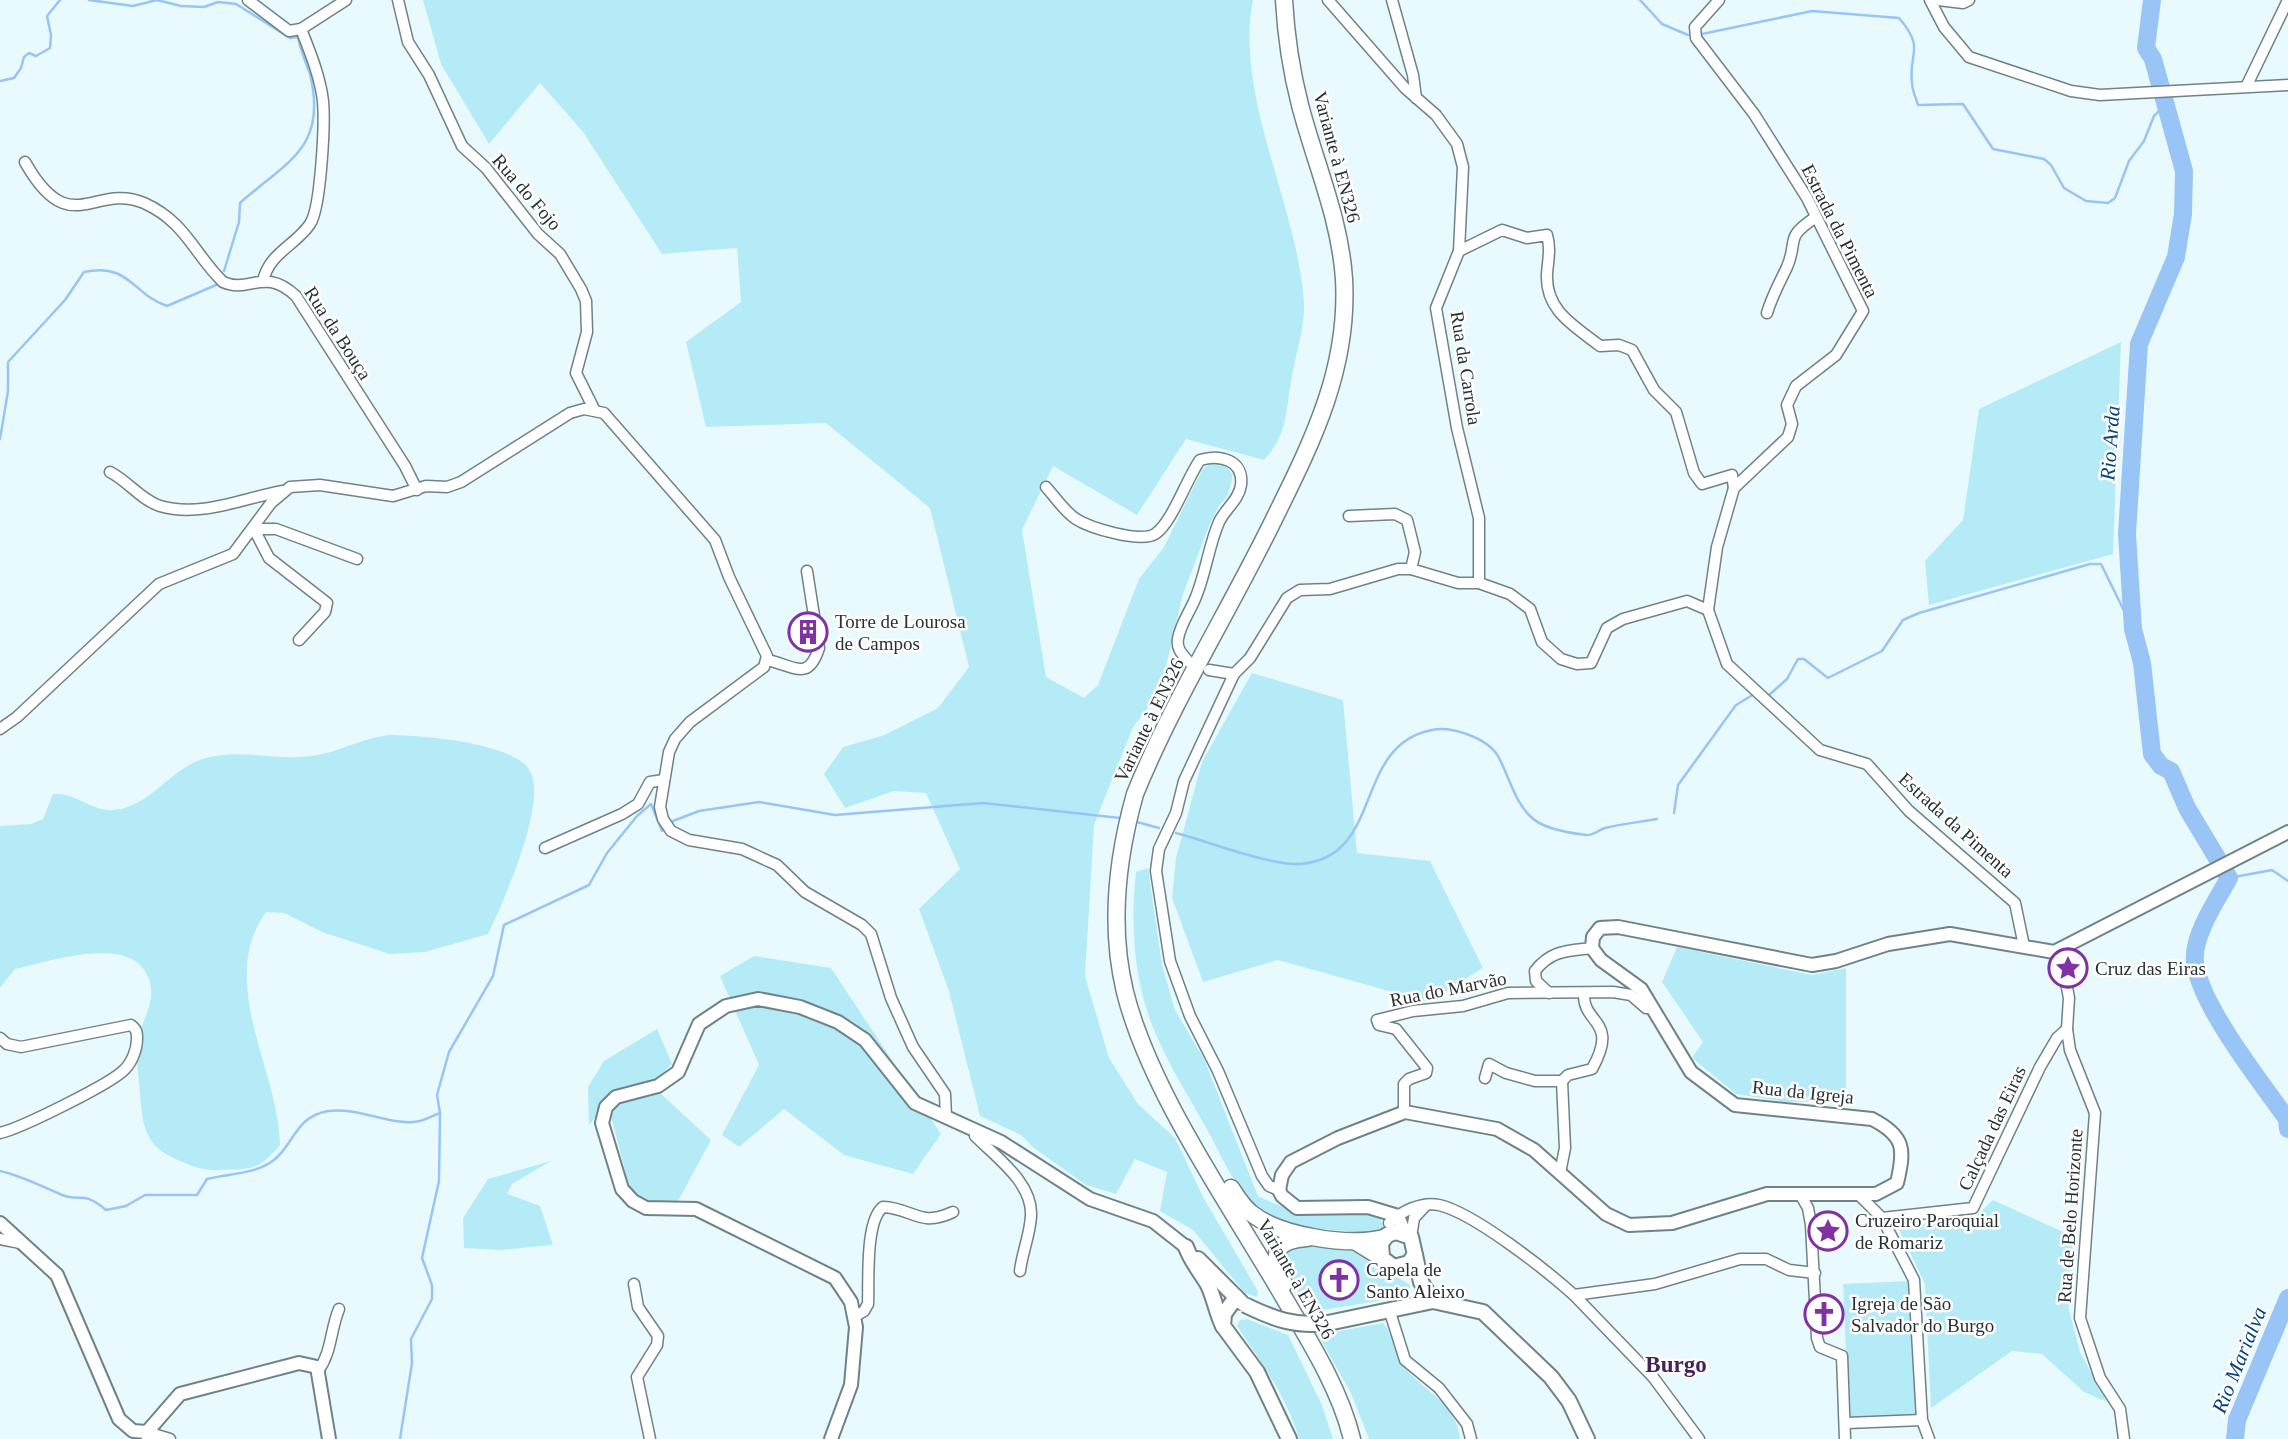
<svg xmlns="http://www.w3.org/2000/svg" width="2288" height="1439" font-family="Georgia,serif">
<rect width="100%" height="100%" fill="#e9fafe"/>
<g fill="#b5ebf6">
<path d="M423,0h830c-19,96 45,206 51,303 1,24 -9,54 -13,79 -6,33 -3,51 -27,78l-78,-21 -49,76 -84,-49 -31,64 24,147 38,21 14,-13 41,-106 25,-32 38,-77 10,-8 14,4 7,9 -5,20 -10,12 -9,19 -26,68 -23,98 -27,35 -39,98 -9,151 24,82 29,46 37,34 28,59 55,94 -1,6 -12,-4 -52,-63 -33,-19 7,-39 -32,-13 -19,35 -30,-9 -52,-37 -13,-13 -41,-19 -31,-125 -30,-82 41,-40 -34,-76 -32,-2 -49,17 -21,-34 19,-27 39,-11 56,-28 31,-41 -39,-159 -104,-85 -120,4 -20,-85 55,-40 -4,-54 -75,6 -79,-122 -43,-49 -51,61 -48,-80z"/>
<path d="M2121,342l-8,212 -184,51 -4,-44 38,-41 16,-111z"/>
<path d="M1252,673l91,27 14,153 73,8 53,107 -55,34 -150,-42 -75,22 -31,-84 4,-40 26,-96z"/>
<path d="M388,735c31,0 126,7 142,36 18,31 -27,132 -42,163l-63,18 -35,2 -68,-22 -38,-19 -18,-1c-50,70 13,158 14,233 -21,25 -28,24 -59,25 -14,1 -24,-2 -36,-7 -38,-14 -42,-30 -45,-69 -1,-16 -4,-31 -3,-47 2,-27 25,-48 8,-76 -21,-35 -98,-9 -130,-2l-15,19v-162l31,-2 12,-5 10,-25c22,-2 39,18 61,16 35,-3 55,-39 86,-50 37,-13 74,1 111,-4 27,-3 50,-18 77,-21z"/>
<path d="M1148,868l14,97 13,45 29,49 54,137c37,20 74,17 115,19l8,5 2,8 -6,6c-35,-4 -83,-3 -114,-23 -26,-17 -40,-52 -54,-78 -17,-31 -37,-62 -51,-94 -24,-51 -28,-112 -22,-167z"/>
<path d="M1677,947l135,28 34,-7v133l-60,1 -50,-8 -44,-36 11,-16 -41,-60z"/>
<path d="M754,956l77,12 110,166 -28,40 -69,-19 -60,-46 -45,38 -17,-12 37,-70 -39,-89z"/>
<path d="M657,1029l15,35 -17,17 -39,11 -27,33 -1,-38 16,-26z"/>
<path d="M659,1092l52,48 -34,63 -36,-2 -11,-11 -19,-74 7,-15z"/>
<path d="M551,1161l-39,23 -5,10 33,12 13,39 -52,5 -37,-2 -1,-30 25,-39z"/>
<path d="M1993,1200l81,37 -5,73 11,42 27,50 -23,-10 -42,-38 -30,-3 -81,57 -6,-124 -27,-57 75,-8z"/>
<path d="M1302,1244l40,3 18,7 50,31v11l-101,16c-16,-16 -25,-37 -27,-59z"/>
<path d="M1910,1281l6,134 -67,3 -6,-134z"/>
<path d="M1247,1319l41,16 34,70 11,34h-34c-12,-42 -38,-77 -62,-113l3,-6z"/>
<path d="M1383,1323c10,11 10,28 18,40 19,27 56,39 59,76h-91l-18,-46 -33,-58z"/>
</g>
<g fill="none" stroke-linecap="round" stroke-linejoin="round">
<g stroke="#98c4f6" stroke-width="2.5">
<path d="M89,0l44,6 24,-6 24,6 23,1 14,-5 18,2 54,34 8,-1c2,13 8,25 12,37 18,74 -23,87 -70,129l-1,19 -15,49"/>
<path d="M1640,0l22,24 26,11"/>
<path d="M1702,34l110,-23 87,7c27,31 9,35 13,65 0,7 4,15 6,22l45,-1 30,45 51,10 7,6 13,23 22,13 22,2 7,-5 14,-37 15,-20 10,-25 12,-12"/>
<path d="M0,81l14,-3 7,-10 3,-11 5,-4 7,3 14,-8 1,-13 -4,-19 13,-16"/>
<path d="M0,439l8,-48v-29l57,-62 19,-28c45,-10 48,22 83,34l49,-21"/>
<path d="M1768,696l19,-17 11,-20h6l24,19 54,-27 21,-31 16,-7 171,-49h11l32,65"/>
<path d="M1674,813l4,-28 58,-80 15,-9"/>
<path d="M673,821l26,-10 60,-9 76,13 148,-12 137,15"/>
<path d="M1137,822l22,6"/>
<path d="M1176,833c31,8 95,33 124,31 85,-6 52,-119 132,-134 20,-4 55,8 66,26 11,20 16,45 33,61 12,12 38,16 55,18 7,1 12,-5 19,-7 16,-4 35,-6 52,-9"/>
<path d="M2229,878l43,-8 16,11"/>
<path d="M0,1171c22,5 41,15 62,24 19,8 19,-6 44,15l20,-4 19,-11h52l10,-16c23,-6 47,-4 67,-19 21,-17 21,-43 54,-49 30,-4 57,13 86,11 8,0 18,-6 26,-9"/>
<path d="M400,1439l12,-76 -1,-24 21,-40v-14l-10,-27 17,-77 1,-68 -3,-18 12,-43 44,-76 11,-51 85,-40 18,-32 30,-37 14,-12 11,27"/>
</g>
<g stroke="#98c4f6" stroke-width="18">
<path d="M2152,0l-6,48 7,11 31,112 -1,43 -7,43 -37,87 -12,190 6,95 9,34 10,91 9,12 10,5 16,37 42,70c-12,22 -37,58 -34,84 4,42 66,120 92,157l1,10"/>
<path d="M2235,1439l2,-19 51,-122"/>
</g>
<g stroke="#6f8387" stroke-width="13">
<g id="minor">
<path d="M248,0l41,31 12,-2 45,-29"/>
<path d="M398,0l10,42 21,33 33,71 24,22 52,66 22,20 21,35 5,12 1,31 -11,41 18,36"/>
<path d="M1328,0l77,88 31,27 21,29 6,23 -4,84 -23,57 21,120 22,90v65"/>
<path d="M1392,0l21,75 3,23"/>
<path d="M1719,0l-24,27 1,11 58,76 53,84 56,113 -27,44 -40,31 -9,19 5,19 -4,13 -54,51 -17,59 -9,63 19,54 93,86 47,14 42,47 106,92 9,43"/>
<path d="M1930,0l14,27 25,30 102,34 29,4 188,-10"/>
<path d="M1938,0l25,3 6,-3"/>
<path d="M2247,85l41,-85"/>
<path d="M25,162c45,80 69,20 119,41 42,19 50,51 79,79 27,12 41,-16 73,14l109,170 12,24"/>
<path d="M1459,251l43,-21 25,8 20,-3c4,14 1,25 0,39 -2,37 28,52 53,72l19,-1 13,5 22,40 22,22 18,61 8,11 30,-9 2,13"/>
<path d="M263,281c6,-28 32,-35 47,-57 11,-16 15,-101 13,-123 -3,-25 -13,-49 -22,-72"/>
<path d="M1767,313c5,-17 13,-31 20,-46 12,-28 -4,-28 29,-50"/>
<path d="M110,472c18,9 31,28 50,34 41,12 83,-8 123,-15"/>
<path d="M1046,487c9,10 19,25 30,32 14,9 64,24 79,15 17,-11 32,-56 45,-74 20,-6 44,0 41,25 -2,15 -16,24 -22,37 -10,23 -13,49 -22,72 -5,15 -17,30 -19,45 -2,10 5,16 11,23"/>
<path d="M1349,516l46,-2 12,6 8,32 -4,17"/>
<path d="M254,529l15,29 58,45 -2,9 -26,28"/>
<path d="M254,529h22l81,30"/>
<path d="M767,660c26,5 41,23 52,-12l-12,-77"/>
<path d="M1209,670l25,4 16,-16 37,-60 13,-8 30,-1 68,-20h13l47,14h21l31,11 20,15 12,33 19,17 16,5 14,-1 16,-35 16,-9 64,-18 21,9"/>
<path d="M1234,674l-50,107 -8,32 -17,36 -3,22 14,90 20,55 28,55 44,105 7,10 10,4"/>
<path d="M0,729l17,-12 142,-133 74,-30 38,-51 19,-16 30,-2 73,11 33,-10 21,1 14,-5 109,-69 14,-4 20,4 111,127 14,37 38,79 -3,11 -74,55 -15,17 -6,13 -9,55 3,12 8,12 18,9 53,9 35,16 28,27 57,33 9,9 20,64 13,29 9,20 32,47 1,23"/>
<path d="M545,848l77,-34 16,-10 12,-22 14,-2"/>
<path d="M2054,952l11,25 4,21 -2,31 3,21 25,63 -15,205 20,60 20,31 4,30"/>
<path d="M1549,993l-13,-12 -1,-10c16,-21 33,-20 57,-23"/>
<path d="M0,1038l7,6 14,3 110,-22c6,5 6,7 6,14 0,10 -5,23 -12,30 -12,14 -106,60 -125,64"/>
<path d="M1485,1078l4,-14 17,9 29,8h27"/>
<path d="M1562,1081l6,-6 24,-6c28,-50 -10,-44 -8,-76"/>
<path d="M1404,1113v-29l5,-5 17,-6 1,-5 -31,-39 -17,-4 -2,-5 36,-9 50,-5 45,-13 105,-1 18,3 15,13h7"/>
<path d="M975,1130v6c21,21 58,47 56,80 -1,19 -9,37 -11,55"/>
<path d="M1560,1173l5,-25 -3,-67"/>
<path d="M1800,1194l8,14 3,17 6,113 3,9 22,9 3,83"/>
<path d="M1858,1194l24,24 91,-10 67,-141 17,-29 10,-9"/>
<path d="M1882,1218l32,62 8,140 7,19"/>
<path d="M1389,1223c12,-11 32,-22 50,-18 35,8 107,65 135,90l81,-11 85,-25h26l23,11 26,3"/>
<path d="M1411,1237l3,-19 12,-13"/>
<path d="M0,1239l20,4"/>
<path d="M634,1284l4,23 20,29 -1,9 -20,32 13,62"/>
<path d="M1574,1295l79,82 46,62"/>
<path d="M1389,1309l16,51 34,28 28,36 4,15"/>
<path d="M854,1317l10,-6 4,-7c1,-23 -3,-83 15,-97 30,1 36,21 70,5"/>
<path d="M318,1371c14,-19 12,-40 21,-62"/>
<path d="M1847,1423l75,-3"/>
<path d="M147,1439v-7l23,7"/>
</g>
</g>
<g stroke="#6f8387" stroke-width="16">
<g id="tertiary">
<path d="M0,1223l57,52 62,144 14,12 14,1 33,-38 119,-31 18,4 12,72"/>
<path d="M1405,1233l-7,-17 -30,-9 -71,1 -15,-12 -3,-6 3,-15 9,-13 47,-24 67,-26 92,17 37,21 72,64 23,11 43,-2 95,-29h109l21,-11c8,-34 8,-47 -25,-64l-137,-14 -44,-33 -50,-83 -40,-29 -9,-12 1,-11 7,-9 18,-1 194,38 24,-4 52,-17 62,-10 104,18 234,-120"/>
<path d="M831,1439l20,-54 5,-58 -5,-25 -16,-24 -139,-69 -50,-1 -13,-7 -11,-12 -20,-66 4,-16 10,-10 42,-11 20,-14 21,-48 27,-18 32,-7 42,8 38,15 27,18 50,63 86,39 89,57 63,22 33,26"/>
</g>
</g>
<g stroke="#6f8387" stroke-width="18">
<g id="secondary">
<path d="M1186,1247c5,14 13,23 21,36 7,13 9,29 16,43"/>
<path d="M1415,1254l-6,9 -15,4 -12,-9 -1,-15 6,-8 9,-3 15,5 10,45 12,19"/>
<path d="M1198,1259l43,43"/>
<path d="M1236,1297l-12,17 -1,12 34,46 32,67"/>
<path d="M1328,1323l105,-22 50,11 68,65 18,24 18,38"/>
</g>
</g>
<g stroke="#6f8387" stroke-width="19">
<g id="primary">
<path d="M1284,0c2,36 7,70 16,105 15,58 40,113 44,174 5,88 -30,159 -68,236 -45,93 -102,183 -141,279 -18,64 -26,132 -10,198 25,100 106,214 158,304 26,44 57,93 69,143"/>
<path d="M1231,1188c6,9 11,18 20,25 28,23 98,34 133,25"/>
<path d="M1356,1242l26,16"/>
<path d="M1284,1284c-11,-29 -13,-43 23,-46"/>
</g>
</g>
<use href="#minor" stroke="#fff" stroke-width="10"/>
<use href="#tertiary" stroke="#fff" stroke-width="12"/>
<use href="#secondary" stroke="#fff" stroke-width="14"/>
<use href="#primary" stroke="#fff" stroke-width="16"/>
<g stroke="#6f8387" stroke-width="18" stroke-linecap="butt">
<path id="secondary-bridge" d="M1245,1305c29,14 50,22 83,18"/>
</g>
<use href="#secondary-bridge" stroke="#fff" stroke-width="14"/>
</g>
<defs>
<g id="building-ring" transform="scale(2.0125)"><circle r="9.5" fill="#fff" stroke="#8031a2" stroke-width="1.5"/><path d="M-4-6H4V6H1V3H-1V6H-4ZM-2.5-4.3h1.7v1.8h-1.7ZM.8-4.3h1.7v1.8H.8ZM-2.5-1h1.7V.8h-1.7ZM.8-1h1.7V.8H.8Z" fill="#8031a2"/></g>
<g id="sight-ring" transform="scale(2.0125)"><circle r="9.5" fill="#fff" stroke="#8031a2" stroke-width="1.5"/><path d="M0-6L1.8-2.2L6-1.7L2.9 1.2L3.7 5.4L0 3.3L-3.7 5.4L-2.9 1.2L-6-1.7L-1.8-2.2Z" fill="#8031a2"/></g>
<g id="church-ring" transform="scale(2.0125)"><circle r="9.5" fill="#fff" stroke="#8031a2" stroke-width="1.5"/><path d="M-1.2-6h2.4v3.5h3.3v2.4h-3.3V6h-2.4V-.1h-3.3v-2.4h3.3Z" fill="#8031a2"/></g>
</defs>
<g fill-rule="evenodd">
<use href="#building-ring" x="808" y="632"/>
<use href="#sight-ring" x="2068" y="968"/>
<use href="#sight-ring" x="1828" y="1231"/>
<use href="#church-ring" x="1339" y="1280"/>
<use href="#church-ring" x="1824" y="1314"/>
</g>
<g text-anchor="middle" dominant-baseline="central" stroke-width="5" stroke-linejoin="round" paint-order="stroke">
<g font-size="19" fill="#283032" stroke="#fff">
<text transform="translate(1337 157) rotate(75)">Variante à EN326</text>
<text transform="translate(527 192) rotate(49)">Rua do Fojo</text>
<text transform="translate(1840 231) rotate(63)">Estrada da Pimenta</text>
<text transform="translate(338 333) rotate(57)">Rua da Bouça</text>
<text transform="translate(1466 368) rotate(81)">Rua da Carrola</text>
<text transform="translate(1149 720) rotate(-64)">Variante à EN326</text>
<text transform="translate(1956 825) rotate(42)">Estrada da Pimenta</text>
<text transform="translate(1448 989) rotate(-11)">Rua do Marvão</text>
<text transform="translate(1803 1092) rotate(6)">Rua da Igreja</text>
<text transform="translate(1992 1128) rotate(-65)">Calçada das Eiras</text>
<text transform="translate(2070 1216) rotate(-86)">Rua de Belo Horizonte</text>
<text transform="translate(1296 1279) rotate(60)">Variante à EN326</text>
</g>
<g font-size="19" fill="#283032" stroke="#fff" text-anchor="start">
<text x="835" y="621">Torre de Lourosa<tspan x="835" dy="22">de Campos</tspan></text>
<text x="2095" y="968">Cruz das Eiras</text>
<text x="1855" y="1220">Cruzeiro Paroquial<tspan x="1855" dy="22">de Romariz</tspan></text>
<text x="1366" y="1269">Capela de<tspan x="1366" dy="22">Santo Aleixo</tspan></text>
<text x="1851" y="1303">Igreja de São<tspan x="1851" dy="22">Salvador do Burgo</tspan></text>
</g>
<g font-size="21" font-style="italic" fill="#04457f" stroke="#fff">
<text transform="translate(2110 443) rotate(-86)">Rio Arda</text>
<text transform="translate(2239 1360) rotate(-68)">Rio Marialva</text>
</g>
<g font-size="23" font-weight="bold" fill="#472259" stroke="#fff">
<text x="1676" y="1364">Burgo</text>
</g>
</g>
</svg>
